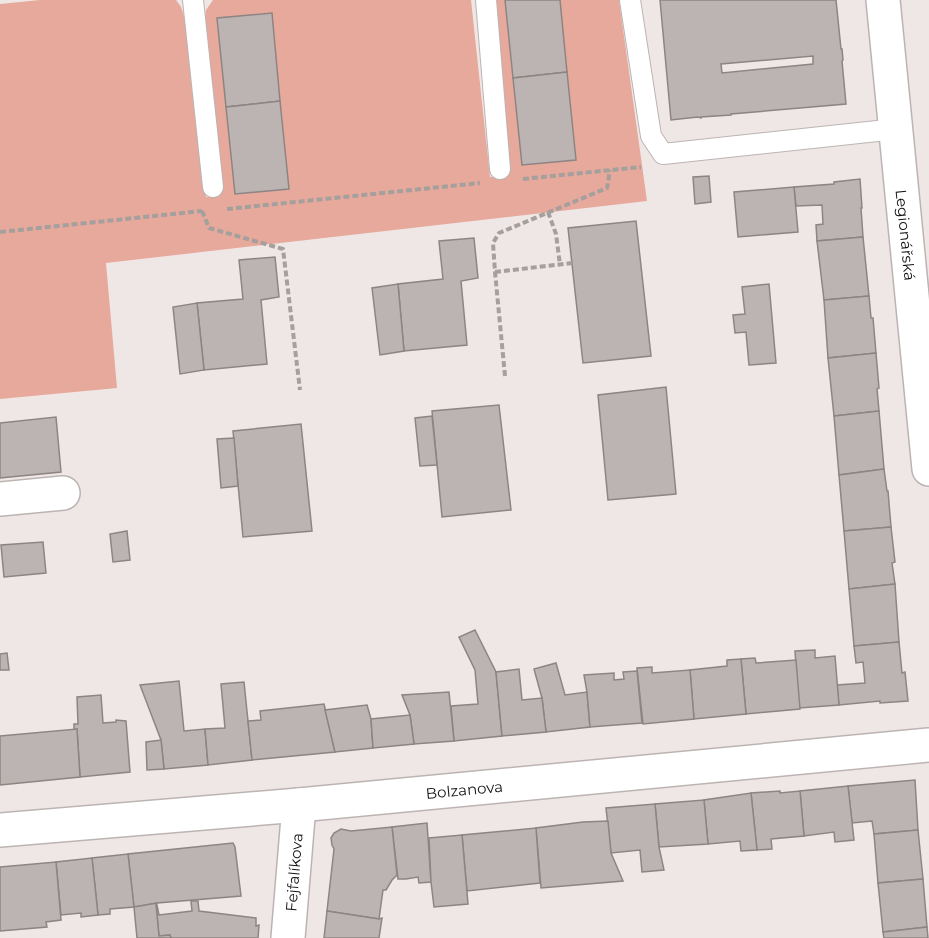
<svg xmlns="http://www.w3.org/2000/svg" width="929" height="938" font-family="Montserrat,sans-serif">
<rect width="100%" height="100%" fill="#efe7e5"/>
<path fill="#e6a99b" d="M40,0h136l5,7 6,18 19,172 14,-1 -17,-166 3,-20 7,-10h258l19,177 18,-1 -17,-176h128l28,201 -541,62 11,125 -117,11v-395z"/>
<g fill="#bcb4b2" stroke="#8d8583" stroke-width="1.5" fill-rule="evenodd">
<path d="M505,0h55l7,72 -54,6z"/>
<path d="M660,0h176l5,49h1l1,11 -1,1 4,43 -115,10v1l-30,2v1l-3,-1 -27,3zM813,56v8l-91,9 -1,-9z"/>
<path d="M272,13l8,88 -54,6 -9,-89z"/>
<path d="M567,72l9,88 -54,5 -9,-87z"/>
<path d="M280,101l9,88 -54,5 -9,-87z"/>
<path d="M709,176l2,26 -16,2 -2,-27z"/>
<path d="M860,179l2,29h-1l2,29 -46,4 -1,-16 7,-1 -1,-19 -26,1 -2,-19 40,-3v-2z"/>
<path d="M794,187l4,45 -60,5 -4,-45z"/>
<path d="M636,221l15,135 -68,7 -15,-135z"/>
<path d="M863,237l6,59 -45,4 -7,-59z"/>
<path d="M474,238l4,40 -17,3 6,64 -63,6 -6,-67 45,-5 -4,-38z"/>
<path d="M275,257l4,40 -18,3 6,64 -63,6 -7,-67 46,-4 -4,-39z"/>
<path d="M398,284l6,67 -24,4 -8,-67z"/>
<path d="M769,284l7,79 -27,2 -3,-33 -11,1 -2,-18 12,-1 -3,-27z"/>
<path d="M869,296l2,22h2l3,35 -48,5 -4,-58z"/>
<path d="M197,303l7,67 -24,4 -7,-67z"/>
<path d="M876,353l3,35 -2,1 2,22 -45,5 -6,-58z"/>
<path d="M666,387l10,107 -68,6 -10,-105z"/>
<path d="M499,405l12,105 -69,7 -10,-106z"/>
<path d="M879,411l5,58 -45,6 -5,-59z"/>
<path d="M432,416l5,49 -17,1 -5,-48z"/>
<path d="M56,417l5,55 -61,6v-55z"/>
<path d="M301,424l11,107 -69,6 -10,-106z"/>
<path d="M234,438l4,48 -17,2 -4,-49z"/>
<path d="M884,469l3,22h1l3,36 -47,4 -5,-56z"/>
<path d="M891,527l4,35 -3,1 3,21 -46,5 -5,-58z"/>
<path d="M127,531l3,29 -17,2 -3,-28z"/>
<path d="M43,542l3,31 -42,4 -3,-32z"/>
<path d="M895,584l4,58 -45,4 -5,-57z"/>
<path d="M475,630l21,42 6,64 -48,5 -3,-35 27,-2 -3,-34 -16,-33z"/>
<path d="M899,642l3,31 3,-1 3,29 -28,2v-2l-41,4 -2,-20 28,-2 -2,-21 -7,1 -2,-17z"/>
<path d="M815,650v8l20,-2 4,49 -40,3 -4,-57z"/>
<path d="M7,653l2,17h-9v-16z"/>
<path d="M755,658l1,5 40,-3 4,49 -54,5 -5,-55z"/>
<path d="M741,659l5,55 -52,5 -4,-49 37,-4v-6z"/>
<path d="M556,663l9,32 22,-3 3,35 -44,5 -4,-34 -8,-29z"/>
<path d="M652,667v6l38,-3 4,49 -51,5 -6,-56z"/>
<path d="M519,669l3,31 20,-2 4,34 -44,4 -6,-64z"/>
<path d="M637,671l5,52 -52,4 -3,-35 -3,-17 30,-2v7l10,-1 -1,-7z"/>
<path d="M179,681l5,50 21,-2 3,36 -44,4 -3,-29 -21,-55z"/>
<path d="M244,682l8,78 -44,5 -3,-36 20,-1 -4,-44z"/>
<path d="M449,692l5,49 -40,3 -4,-29 -8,-20z"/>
<path d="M101,695l2,28 13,-1v-2l10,1 4,51 -50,5 -3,-48 -3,1v-6h4l-1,-27z"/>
<path d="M324,704l11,48 -83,8 -4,-39 13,-1 -1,-9z"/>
<path d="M367,705l4,14 2,29 -38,4 -10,-42z"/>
<path d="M410,715l4,29 -41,4 -2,-29z"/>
<path d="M77,729l3,48 -80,8v-49z"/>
<path d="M161,740l3,29 -17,1 -1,-28z"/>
<path d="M915,780l3,50 -44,4 -2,-13 -20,2 -4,-37z"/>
<path d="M848,786l6,54 -19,2 -1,-10 -30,4 -4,-45z"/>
<path d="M780,791v2l20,-2 4,45 -33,3 1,10 -15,1 -6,-57z"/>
<path d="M751,793l6,57 -16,1 -1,-10 -32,3 -4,-44z"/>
<path d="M704,800l4,44 -49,3 -4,-43z"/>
<path d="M655,804l4,43 5,23 -22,2 -2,-22 -29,3 -5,-45z"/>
<path d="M608,821l3,32 12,28 -82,7 -5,-60 47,-6z"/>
<path d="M427,823l4,59 -12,1 -1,-6 -12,2h-8l-6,-52z"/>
<path d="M392,827l5,48 -5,5 -6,10h-3l-4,29 -52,-8 7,-62 -2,-4 -1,-7 3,-5 7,-4 10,2z"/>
<path d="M536,828l4,55 -73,8 -5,-56z"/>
<path d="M918,830l5,49 -45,4 -4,-49z"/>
<path d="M462,835l6,69 -34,3 -3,-25 -2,-44z"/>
<path d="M233,843l2,4 6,49 -84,7 -23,4 -6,-53z"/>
<path d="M128,854l6,53 -24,2v5l-12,1 -6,-57z"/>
<path d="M92,858l6,57 -17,2v-4l-20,2 -5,-53z"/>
<path d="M56,862l5,58 -15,2 1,5 -47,4v-64z"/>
<path d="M923,879l4,48 -44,5 -5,-49z"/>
<path d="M191,901h7l1,10 57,7v8l3,-1 -1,13h-87l-1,-3 -11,1 -3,-31h1l2,10 33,-4z"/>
<path d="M157,903l-1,2 3,31 11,-1 1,3h-34l-3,-31z"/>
<path d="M327,911l52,8 3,-1 -3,20h-55z"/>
<path d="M927,927l1,11h-44l-1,-6z"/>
</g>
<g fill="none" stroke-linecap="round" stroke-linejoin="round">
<g stroke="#bcb4b3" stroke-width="22">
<g id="lane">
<path d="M193,0l20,187"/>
<path d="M486,0l14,169"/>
<path d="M630,0l21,136 12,18 233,-25"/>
</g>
</g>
<g stroke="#bcb4b3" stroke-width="36">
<g id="street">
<path id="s1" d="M883,0l46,469"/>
<path d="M0,499l63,-6"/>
<path id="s2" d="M0,830l299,-25 630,-60"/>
<path id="s3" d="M288,938l11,-133"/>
</g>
</g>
<g stroke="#a59f9d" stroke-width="4" stroke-dasharray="6 3" stroke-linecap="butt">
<path d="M523,179l118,-12"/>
<path d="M227,209l253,-26"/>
<path d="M202,211l7,17 74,21 17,141"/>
<path d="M548,212l8,22 4,31"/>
<path d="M0,232l202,-21"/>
<path d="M495,272l77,-9"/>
<path d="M505,376l-10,-104 -2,-29 6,-10 108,-45 3,-18"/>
</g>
<use href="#lane" stroke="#fff" stroke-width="20"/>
<use href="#street" stroke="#fff" stroke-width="33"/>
</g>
<g text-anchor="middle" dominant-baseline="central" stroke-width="5" stroke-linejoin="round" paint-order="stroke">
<g font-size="15" fill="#13100f" stroke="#fcf4f2">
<text stroke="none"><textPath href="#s1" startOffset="236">Legionářská</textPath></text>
<text stroke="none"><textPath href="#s2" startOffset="466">Bolzanova</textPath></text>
<text stroke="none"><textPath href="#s3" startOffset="66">Fejfalíkova</textPath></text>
</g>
</g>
</svg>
